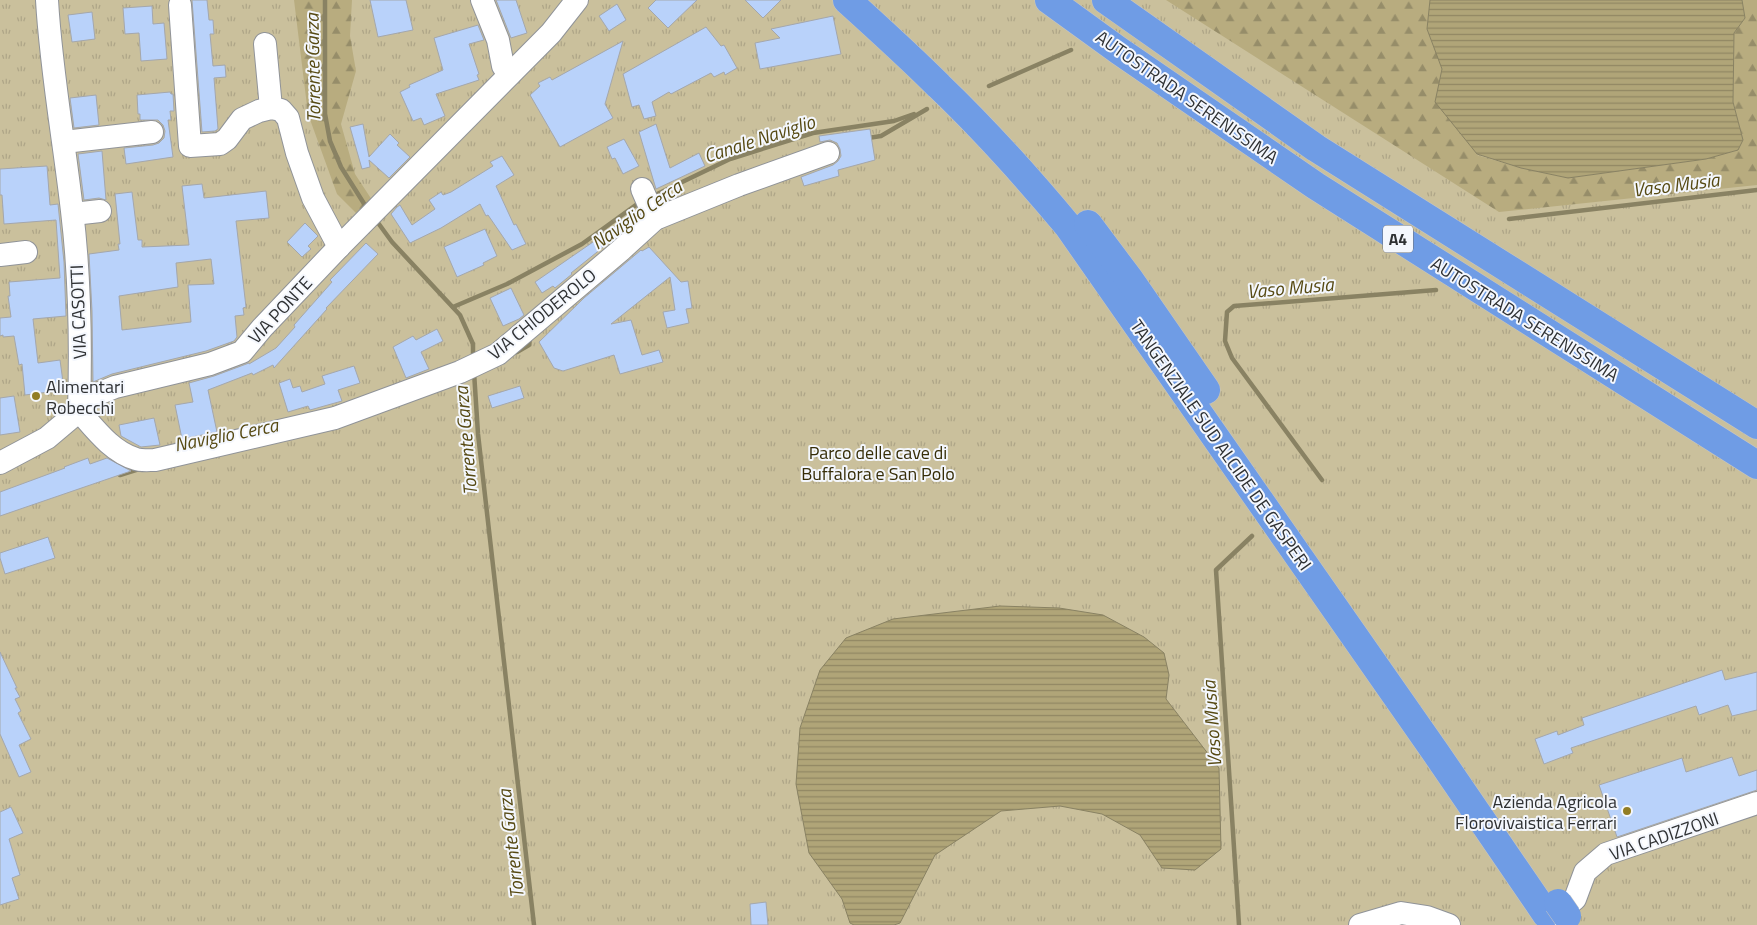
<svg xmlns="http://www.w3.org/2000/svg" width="1757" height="925" font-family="'Titillium Web',sans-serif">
<defs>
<pattern id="grass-tufts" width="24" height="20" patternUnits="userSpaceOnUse" patternTransform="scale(1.25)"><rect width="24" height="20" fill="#cac09c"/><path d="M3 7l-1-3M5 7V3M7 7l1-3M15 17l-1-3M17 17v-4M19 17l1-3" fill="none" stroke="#aea587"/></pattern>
<pattern id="forest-firs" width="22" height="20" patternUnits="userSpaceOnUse" patternTransform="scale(1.25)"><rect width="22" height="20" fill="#b8ac7f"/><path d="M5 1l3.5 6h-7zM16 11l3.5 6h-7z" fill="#968d69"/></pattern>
<pattern id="water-rules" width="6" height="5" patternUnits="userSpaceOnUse" patternTransform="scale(1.25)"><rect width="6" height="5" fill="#b0a578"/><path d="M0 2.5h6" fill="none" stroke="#908763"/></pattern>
</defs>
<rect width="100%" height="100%" fill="#e6eaf0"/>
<rect fill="url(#grass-tufts)" x="0" y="0" width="1757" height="925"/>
<g fill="url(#forest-firs)">
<path d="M294,0h58l-2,36 6,35 -15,53 14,50 17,26 -14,15 -21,-21 -29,-80z"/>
<path d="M1166,0h264l-3,29 50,126 44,13 47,10 138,-19 32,-9 5,-10 -10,-38 1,-69 11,-15 -3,-18h15v185l-258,27z"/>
</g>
<g fill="url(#water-rules)" stroke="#898263">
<path d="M1430,0h312l3,18 -11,15 -1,69 10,38 -5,10 -32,9 -138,19 -47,-10 -44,-14 -42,-52 7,-33 -15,-40z"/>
<path d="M1000,606l59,2 44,7 41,22 20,16 5,22 -3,24 53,69 2,81 -26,21 -33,-2 -22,-33 -38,-21 -42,-8 -59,5 -66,44 -35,68 -6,2h-40l-4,-2 -8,-24 -33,-46 -13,-69 4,-56 20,-58 26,-32 47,-19z"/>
</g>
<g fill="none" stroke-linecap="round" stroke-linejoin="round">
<g stroke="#898263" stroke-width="4.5">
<path d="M325,0v114l5,27 11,26 27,43"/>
<path d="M989,86l82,-36"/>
<path d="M868,138l13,-2 46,-27"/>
<path d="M651,197l79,-38 83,-26 81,-12 20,-7"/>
<path d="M1509,219l248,-29"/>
<path d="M376,220l16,22 68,73 13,29v13"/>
<path d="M453,307l54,-23 75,-40 58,-42"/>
<path d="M517,352l12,-7 1,-8"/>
<path d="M474,372l4,62 56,491"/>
<path d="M120,475l19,-6"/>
<path d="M1322,480l-90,-122 -7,-17 2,-29 7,-6 202,-16"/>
<path d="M1239,925l-23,-355 36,-34"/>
</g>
</g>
<g fill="#b9d2fa" stroke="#a4a7ac" fill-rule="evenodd">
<path d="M192,0h15l2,20h4l1,14h-4l3,32 12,-1 1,12 -12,1 4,51 -3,2 -13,1z"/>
<path d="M370,0h36l7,30 -35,7z"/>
<path d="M496,0h20l11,33 -16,5z"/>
<path d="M656,0h41l-29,28 -20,-20z"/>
<path d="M745,0h36l-18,18z"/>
<path d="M617,4l9,16 -17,11 -10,-15z"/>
<path d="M152,6l1,18 11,-1 3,36 -26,2 -2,-28 -14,1 -2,-26z"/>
<path d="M92,12l3,27 -23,3 -4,-27z"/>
<path d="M833,16l8,38 -81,15 -5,-26 25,-5 -9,-9z"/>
<path d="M478,25l6,15 -15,4 10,30 -2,1 2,5 -43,14 9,22 -21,9 -3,-7 -8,3 -13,-29 10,-5 -1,-2 34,-15 -9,-32z"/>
<path d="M706,27l15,19 3,-1 13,23 -12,7 -1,-3 -10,5 -3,-4 -40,21 -2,-2 -17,10 4,14 -12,3 -5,-14 -7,2 -9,-33z"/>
<path d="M623,41l-18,63 8,14 -53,29 -30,-52 10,-9 -2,-3 12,-6 2,3z"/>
<path d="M170,92l1,2h2l1,17h-4l1,9h-3l5,37 -47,7 -2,-16 29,-3 6,-2 5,-5 1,-7 -2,-6 -5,-5h-18v-6h-2l-1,-19z"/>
<path d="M96,95l3,30 -25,3 -4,-30z"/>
<path d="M363,124l6,33 21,-23 9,9 -2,2 13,12 -21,21 -20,-18 1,7 -8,2 -12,-42z"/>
<path d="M656,124l14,44 29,-15 6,13 -49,23 -17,-57z"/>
<path d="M870,129l5,31 -37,10 1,6 -35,10 -3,-9 32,-12 5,-4 3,-5 -1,-7 -3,-6 -7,-3 -10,2 -1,-6z"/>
<path d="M624,139l15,27 -16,8 -8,-16 -3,1 -5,-12z"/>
<path d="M102,151l4,49 -7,-2 -15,2 -6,-46z"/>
<path d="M502,156l12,19 -18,11 18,39 2,-1 10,20 -14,6 -24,-35 -2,1 -6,-12 -39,24 -31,15 -19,-29 6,-7 3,-2 12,20 23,-16 -6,-9 12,-8 2,3 8,-3 42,-26 -3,-4z"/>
<path d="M47,166l3,39 8,-1 6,58 2,54 -33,3 5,44 22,-3 3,22 -7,1 1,8 -32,4 -3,-31 -3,1 -5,-29 -11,1v-2l-3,1v-18l11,-1 -3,-21h2l-1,-14 51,-4 -4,-58 -52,4 -2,-29h-2v-26z"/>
<path d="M202,184l2,14 62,-7 3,27 -33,3 10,86 -3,1 1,7 -9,1 2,21 -3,4 -28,10 -94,23 -19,8 -1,-71 -3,-57 30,-4 -1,-6h2l-5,-50 17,-2 6,48h4v7l47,-2 -7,-59zM211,259l3,25 -26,1 3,37 -69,8 -3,-34 59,-9 -2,-24z"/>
<path d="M622,222l4,6 -14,12 -41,33 1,1 -17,14 -2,-2 -11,7 -7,-11z"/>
<path d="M305,223l13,13 -10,10 3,3 -9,8 -15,-15z"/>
<path d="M485,229l12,27 -14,7 1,2 -27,12 -13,-30z"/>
<path d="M366,243l12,11 -52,54 1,1 -53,59 -1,-3 -20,10 -1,-2 -44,17 9,42 -35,7 -7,-34 18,-3 -4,-19 25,-7 35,-13v1l27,-16 19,-21 -1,-2 38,-43 -2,-2z"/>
<path d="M649,247l32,35 7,-1 4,27 -6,1 3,14 -22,5 -4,-16 12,-2 -5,-33 -59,47 20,-4 11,35 17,-5 4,12 -43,12 -6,-19 -51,16 -9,-3 -15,-26 45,-44 57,-48 1,1z"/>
<path d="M511,288l13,27 -5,4 -16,7 -13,-28z"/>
<path d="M437,329l6,12 -22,11 8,17 -23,9 -13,-31 20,-11 3,4z"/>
<path d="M354,366l6,17 -22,7 4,11 -32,9 -2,-4 -20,6 -9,-29 11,-4 3,9 7,-2 2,6 23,-8 -3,-8z"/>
<path d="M520,386l4,12 -32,10 -4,-12z"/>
<path d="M14,396l6,36 -20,3v-37z"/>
<path d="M154,418l6,27 -19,2 -20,-11 -2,-11z"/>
<path d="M88,458l2,6 17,-6 24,13 -131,45v-24l65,-24 -1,-1z"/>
<path d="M48,537l7,21 -50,16 -5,-16v-5z"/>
<path d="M0,652l17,36h-2l5,9 -5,2 6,12 -3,2 13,26 -12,6 12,27 -12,5 -19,-43z"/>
<path d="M1722,670l3,10 32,-8v38l-25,6 -4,-11 -29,10 -3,-9 -125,42 2,5 -29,11 -9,-25 22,-8 1,4 26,-10 -2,-7z"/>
<path d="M1732,757l7,19 18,-6v20l-140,47 -18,-52 83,-27 4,14z"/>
<path d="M11,807l12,26 -14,6 11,36 -8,3 7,21 -19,6v-93z"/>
<path d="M766,902l2,23h-17l-1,-21z"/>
</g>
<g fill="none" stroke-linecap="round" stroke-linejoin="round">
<g stroke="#909398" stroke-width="24">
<g id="minor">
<path d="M47,0c4,71 17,140 25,211 8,66 9,134 7,200 16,18 33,41 57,48 5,2 13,1 19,1l180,-42 125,-46 38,-18 123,-104 34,-31 84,-34 89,-32"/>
<path d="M482,0l16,40 5,26 6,9"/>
<path d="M180,5l10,141 30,-2 7,-5 15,-20 17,-8 12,-3 10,2 7,8 9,35 16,45 26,49"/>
<path d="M265,44l6,64"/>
<path d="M64,142l88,-10"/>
<path d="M642,189l13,30"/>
<path d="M73,214l27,-3"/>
<path d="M0,255l26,-3"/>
<path d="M0,463l47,-25 32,-27 14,-15 22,-9 95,-23 32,-12 20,-24 77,-81 212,-214 26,-33"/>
<path d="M1549,920l26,-21 10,-27 21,-18 151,-51"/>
<path d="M1360,925l41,-12 26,4 22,8"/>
</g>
</g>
<g stroke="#c5c5c6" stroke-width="29">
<g id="highway">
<path d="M847,0c31,28 62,56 92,86 46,44 88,91 129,140l368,527 110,161"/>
<path d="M1049,0l69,50 198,136 441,279"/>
<path d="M1106,0l210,148 441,277"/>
<path d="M1088,224l42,56 76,110"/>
</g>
</g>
<use href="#minor" stroke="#fff" stroke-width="22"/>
<use href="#highway" stroke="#6f9ce5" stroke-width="28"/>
<g stroke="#c5c5c6" stroke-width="29" stroke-linecap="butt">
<path id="highway-bridge" d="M1558,903l9,13"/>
</g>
<use href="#highway-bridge" stroke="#6f9ce5" stroke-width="28"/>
</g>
<g fill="#927d24" stroke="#f4f7fd" stroke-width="2">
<circle cx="36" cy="396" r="5"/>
<circle cx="1627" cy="811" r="5"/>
</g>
<g text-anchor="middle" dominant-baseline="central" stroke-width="4" stroke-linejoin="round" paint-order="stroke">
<rect fill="#f4f7fd" stroke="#6a6c70" stroke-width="1" x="1383" y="225.5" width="30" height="27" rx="4"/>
<g font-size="16" font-weight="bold" fill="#2f3133">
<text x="1398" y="239">A4</text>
</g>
<g font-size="18" fill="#2f3133" stroke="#f4f7fd">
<text transform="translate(1187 97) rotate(35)">AUTOSTRADA SERENISSIMA</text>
<text transform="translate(280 310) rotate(-47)">VIA PONTE</text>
<text transform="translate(78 312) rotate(-92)">VIA CASOTTI</text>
<text transform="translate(542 314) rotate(-39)">VIA CHIODEROLO</text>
<text transform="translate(1525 319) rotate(32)">AUTOSTRADA SERENISSIMA</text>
<text transform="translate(1221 445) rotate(55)">TANGENZIALE SUD ALCIDE DE GASPERI</text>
<text transform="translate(1664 836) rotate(-19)">VIA CADIZZONI</text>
</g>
<g font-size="18" fill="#2f3133" stroke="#f4f7fd" text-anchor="start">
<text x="46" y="386">Alimentari<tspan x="46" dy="21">Robecchi</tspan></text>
<text x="1617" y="801" text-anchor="end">Azienda Agricola<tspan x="1617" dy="21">Florovivaistica Ferrari</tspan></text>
</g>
<g font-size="18" fill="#362d07" stroke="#f4f7fd">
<text x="878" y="452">Parco delle cave di<tspan x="878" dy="21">Buffalora e San Polo</tspan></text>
</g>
<g font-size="19" font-style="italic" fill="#564912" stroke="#f4f7fd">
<text transform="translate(312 68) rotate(-91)">Torrente Garza</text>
<text transform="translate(759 138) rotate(-18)">Canale Naviglio</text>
<text transform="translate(1676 184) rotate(-7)">Vaso Musia</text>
<text transform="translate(636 214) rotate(-35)">Naviglio Cerca</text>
<text transform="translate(1290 287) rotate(-5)">Vaso Musia</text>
<text transform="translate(226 434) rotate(-11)">Naviglio Cerca</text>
<text transform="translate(465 441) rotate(-95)">Torrente Garza</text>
<text transform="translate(1211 724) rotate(-94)">Vaso Musia</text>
<text transform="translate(510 844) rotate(-97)">Torrente Garza</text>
</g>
</g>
</svg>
